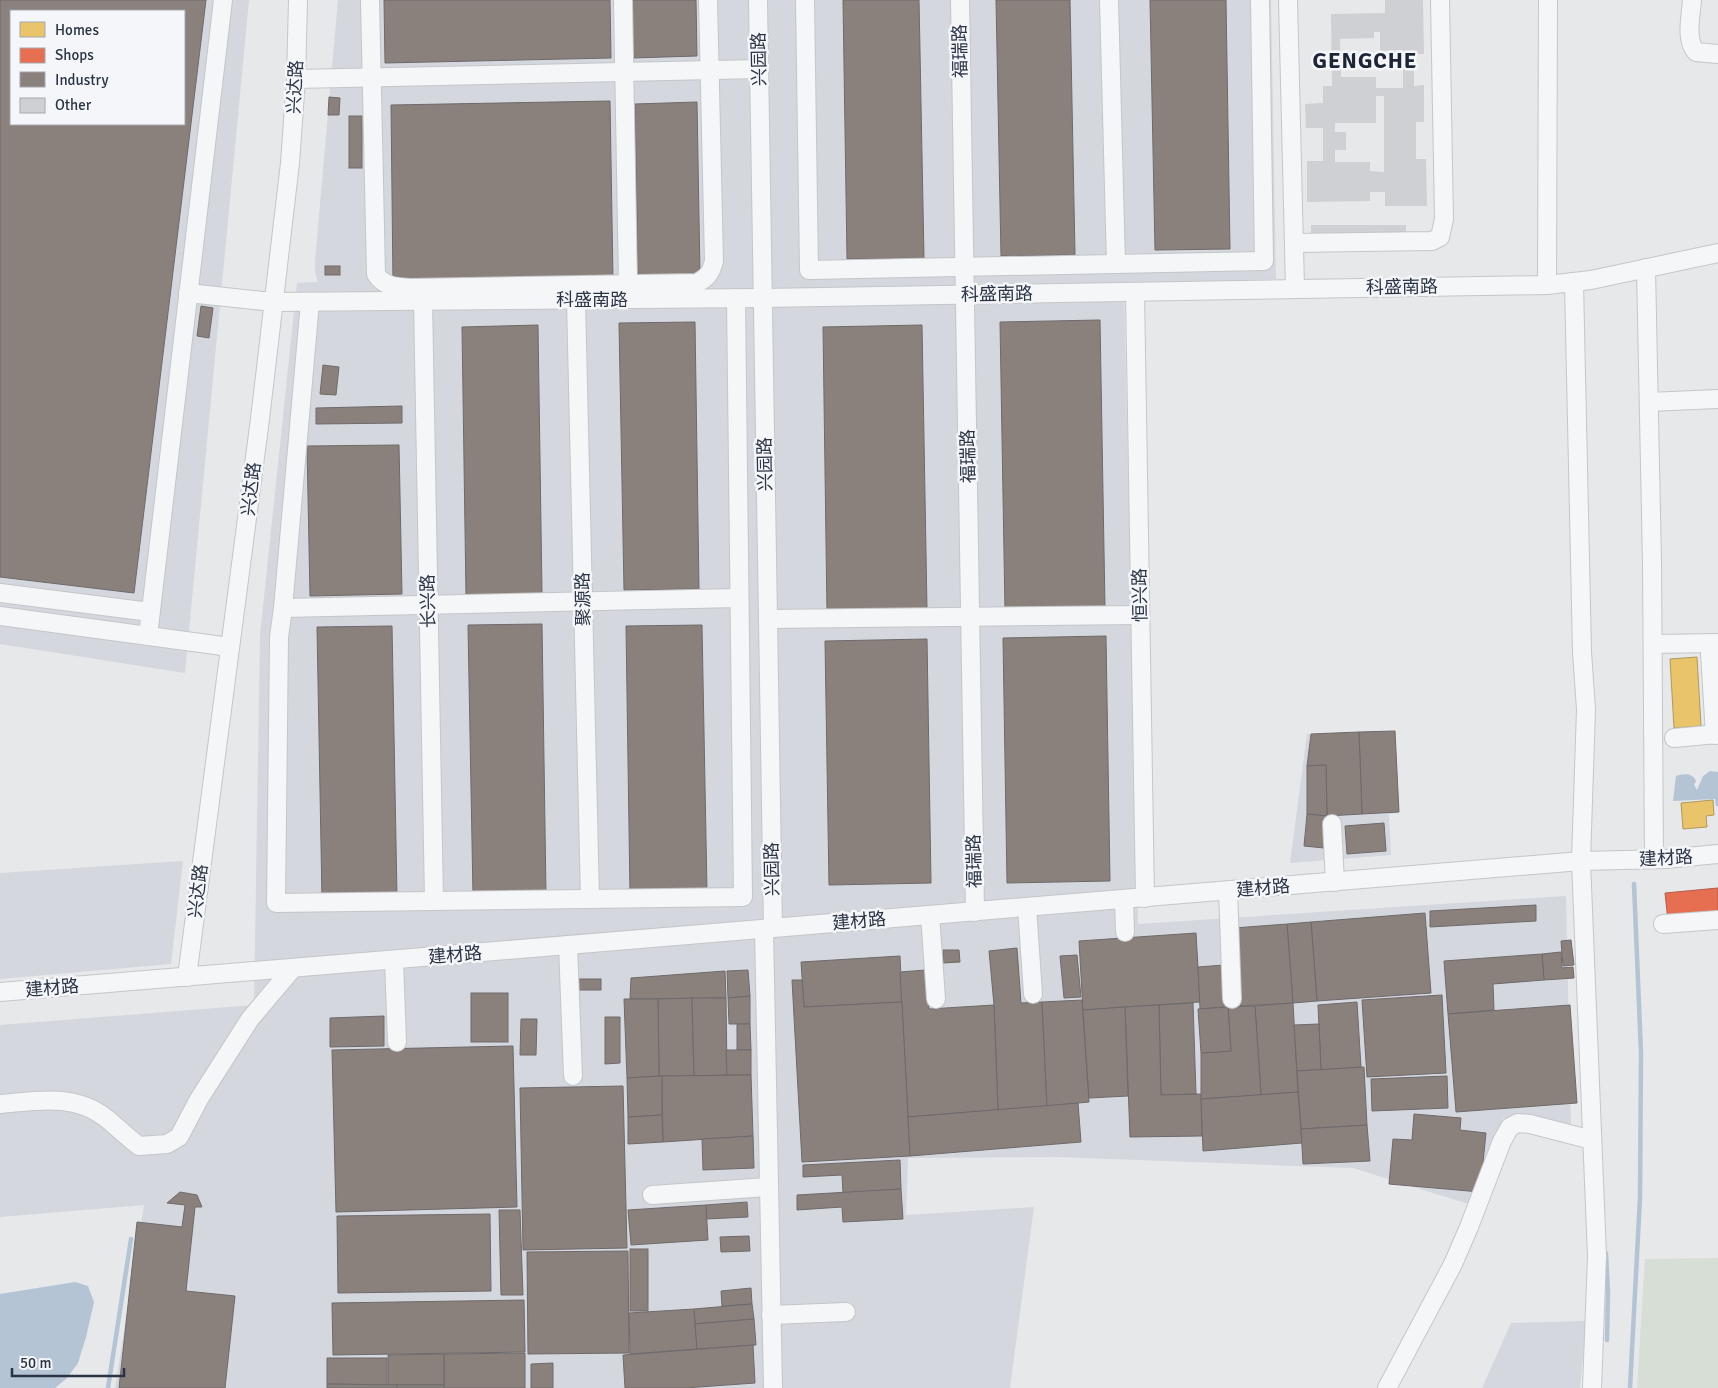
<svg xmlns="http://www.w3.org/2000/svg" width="1718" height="1388" font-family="Signika,'Noto Sans SC',sans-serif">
<rect width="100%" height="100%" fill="#e6e8ea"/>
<g fill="#d4d7dd" fill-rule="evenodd">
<path d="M0,0h249l-64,673 -185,-29zM11,11h173v113h-173z"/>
<path d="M338,0h933l5,279 -152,5 14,640 428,-28 5,228 -68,-6 -22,90 -128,-40 -296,-11 -149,1 -2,57 128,-8 -24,181h-895l29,-183 -144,12v-192l254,-20 6,-370 37,-352 21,-1 -3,-10v-11z"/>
<path d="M1395,731l4,82 -10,1 2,41 -101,8 17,-129z"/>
<path d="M183,861l-12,103 -171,15v-106z"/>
<path d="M1586,1321l-6,67h-98l29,-65z"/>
</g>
<path fill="#d6ded6" d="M1718,1258v130h-81l8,-129z"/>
<g fill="#b4c4d5">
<path d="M1710,771l8,1v34h-2l-1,-7 -42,2 3,-25c7,-2 16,-4 20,5l-2,4 3,5 6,-14z"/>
<path d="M75,1282l13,4 6,16 -8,35 -8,26 -11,15 -12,10h-55v-94z"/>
</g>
<g fill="#e9c46a" stroke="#b0995f">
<path d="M1697,657l4,69 -27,2 -4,-69z"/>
<path d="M1713,800l1,15 -8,1 1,11 -24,2 -2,-26z"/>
</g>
<path fill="#e76f51" stroke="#af5d4d" d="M1718,888v28l-50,5 -3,-28z"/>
<g fill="#8a817c" stroke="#6e6a6c" fill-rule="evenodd">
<path d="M0,0h206l-72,593 -134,-16zM11,11h173v113h-173z"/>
<path d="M384,0h226l1,58 -226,5z"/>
<path d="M631,0h65l1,56 -65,2z"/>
<path d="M843,0h76l5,258 -77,1z"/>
<path d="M996,0h74l5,255 -74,1z"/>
<path d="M1150,0h76l4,249 -75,1z"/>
<path d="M329,97l11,1 -1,17h-11z"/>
<path d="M610,101l3,178 -220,4 -2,-178z"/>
<path d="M697,102l3,173 -62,2 -3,-173z"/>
<rect x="349" y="116" width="13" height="52"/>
<rect x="325" y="266" width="15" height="9"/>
<path d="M201,306l12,2 -4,30 -12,-2z"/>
<path d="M1100,320l5,288 -100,2 -5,-288z"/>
<path d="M695,322l4,267 -75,1 -5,-267z"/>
<path d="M538,325l4,269 -76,1 -4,-268z"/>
<path d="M922,325l5,285 -100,2 -4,-285z"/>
<path d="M323,365l16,2 -3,28 -16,-1z"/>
<path d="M402,406v17l-86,1v-16z"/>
<path d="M399,445l3,149 -92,2 -3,-150z"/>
<path d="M542,624l4,271 -73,1 -5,-271z"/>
<path d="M702,625l5,267 -77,2 -4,-268z"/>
<path d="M392,626l5,271 -75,2 -5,-272z"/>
<path d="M1106,636l4,245 -103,2 -4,-245z"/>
<path d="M927,639l4,244 -102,2 -4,-244z"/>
<path d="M1395,731l4,81 -37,2 -3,-82z"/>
<path d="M1359,732l3,82 -35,2 -1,-51 -19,1 4,-32z"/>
<path d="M1326,765l1,51 -20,-2v-48z"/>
<path d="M1307,814l20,2 -3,32 -20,-2z"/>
<path d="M1384,823l2,28 -39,3 -2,-28z"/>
<path d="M1536,905v16l-106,6v-16z"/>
<path d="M1425,913l6,80 -114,8 -6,-79z"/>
<path d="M1311,922l6,79 -24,2 -6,-79z"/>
<path d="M1287,924l6,79 -53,3 -6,-78z"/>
<path d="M1196,933l4,69 -117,8 -4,-69z"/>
<path d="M1571,940l3,25 -11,1 -2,-25z"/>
<path d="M1017,948l4,55 21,-1 5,104 -49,4 -4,-105 -5,-54z"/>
<path d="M943,950h16l1,12 -17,1z"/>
<path d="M1561,952l1,16 11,-1 1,11 -30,2 -2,-26z"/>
<path d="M1542,954l2,26 -51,4 1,26 -46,4 -4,-53z"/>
<path d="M1077,955l4,42 -17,1 -4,-42z"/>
<path d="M900,956l2,46 -98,5 -3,-45z"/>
<path d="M1224,965l2,42 -26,2 -2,-42z"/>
<path d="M748,970l2,26 -22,2 -1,-27z"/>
<path d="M926,970l3,39 65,-4 4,105 -90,7 -8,-145z"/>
<path d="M725,971l1,27 -96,1 1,-21z"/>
<rect x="579" y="979" width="22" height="11"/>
<path d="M792,980h10l2,27 98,-5 8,154 -108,6z"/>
<rect x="471" y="993" width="37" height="49"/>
<path d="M1442,995l4,78 -79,4 -5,-77z"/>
<path d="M750,996v28h-21l-1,-26z"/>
<path d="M692,998l2,78h-35l-1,-77z"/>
<path d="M692,998h34l1,77 -33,1z"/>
<path d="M624,999h34l1,77 -32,2z"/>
<path d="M1082,1000l7,102 -42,4 -5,-104z"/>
<path d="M1357,1002l4,65 -40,3 -3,-65z"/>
<path d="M1193,1003l3,91 -35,1 -2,-90z"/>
<path d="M1293,1003l5,89 -37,3 -6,-89z"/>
<path d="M1159,1005l2,90 40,-1 1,42 -72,1 -5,-130z"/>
<path d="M1570,1005l7,98 -121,9 -8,-98z"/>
<path d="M1255,1006l6,89 -60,4v-46l30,-2 -3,-44z"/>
<path d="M1125,1007l3,89 -39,2 -6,-88z"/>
<path d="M1228,1007l3,44 -30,2 -3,-44z"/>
<path d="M384,1016v30l-54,1v-29z"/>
<path d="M605,1017h15v46l-15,1z"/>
<path d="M521,1019h16l-1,36h-16z"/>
<path d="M737,1024h13l1,26h-14z"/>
<path d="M1319,1024l2,46 -24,1 -3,-46z"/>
<path d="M513,1046l4,161 -181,5 -4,-162z"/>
<path d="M726,1050h25v25h-24z"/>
<path d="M1364,1067l3,58 -66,4 -4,-58z"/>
<path d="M751,1075l2,61 -90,6 -1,-66z"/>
<path d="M662,1076v39l-34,2 -1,-39z"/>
<path d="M1447,1076l1,32 -76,3 -1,-32z"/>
<path d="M623,1086l4,162 -104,2 -3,-162z"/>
<path d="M1298,1092l4,51 -99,8 -2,-52z"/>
<path d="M1078,1103l3,39 -171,14 -2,-39z"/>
<path d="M1414,1114l47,4 -1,12 26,3 -6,59 -91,-8 4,-45 19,1z"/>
<path d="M662,1115l1,27 -35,2v-27z"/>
<path d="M1367,1125l3,36 -67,3 -2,-35z"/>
<path d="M753,1136l1,32 -51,2 -1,-31z"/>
<path d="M900,1160l1,29 -58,4 -1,-18 -39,2v-12z"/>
<path d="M901,1189l2,30 -60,3 -1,-15 -45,3v-15z"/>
<path d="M180,1192l17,3 5,12h-7l-9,84 49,5 -10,92h-106l18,-166 45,5 3,-22 -18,-2z"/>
<path d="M747,1202l1,15 -42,2v-14z"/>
<path d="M706,1205l2,35 -77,5 -3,-35z"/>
<path d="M499,1210h21l3,85h-22z"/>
<path d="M490,1214l1,77 -153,2 -1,-77z"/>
<path d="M749,1236l1,15 -29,1 -1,-15z"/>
<rect x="630" y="1249" width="18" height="62"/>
<path d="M628,1251l1,102 -101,1 -1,-102z"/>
<path d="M751,1288l1,16 -30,2 -1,-15z"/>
<path d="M524,1300l1,52 -192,3 -1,-52z"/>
<path d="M752,1304l2,15 -59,5 -1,-15z"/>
<path d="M694,1309l3,40 -67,5 -1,-41z"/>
<path d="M754,1319l2,26 -59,4 -2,-25z"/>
<path d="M753,1345l2,38 -70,5h-60l-2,-33z"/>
<path d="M525,1353v35h-81v-34z"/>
<path d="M444,1354v31h-56v-30z"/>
<path d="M327,1358h60v27l-60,-1z"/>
<path d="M553,1363v25h-22v-24z"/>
<path d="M327,1384l70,1v3h-70z"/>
<rect x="397" y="1385" width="47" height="3"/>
</g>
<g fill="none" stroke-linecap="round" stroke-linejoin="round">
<g stroke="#b4c4d5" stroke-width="4.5">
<path d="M1606,1253l2,40 -1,47"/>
<path d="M108,1388l23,-149"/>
<path d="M1630,1388l10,-190 1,-145 -7,-169"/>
</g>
</g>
<g fill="#ced0d3" fill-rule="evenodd">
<path d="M1385,0h38l1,54h-10v32l10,-1v37h-8v37h10l1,47h-42v-14h-15v9l-63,1v-41h16v-33h-17l-1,-24 18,-1v-17h9l-1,-72 54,-1zM1374,32h6v19l23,-1v38h-27v-11h-35l-1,-38 34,-1zM1376,96h8v76l-14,-1v-9h-35v-12h11v-18h-11v-9h41z"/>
<rect x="1311" y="225" width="95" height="13"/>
</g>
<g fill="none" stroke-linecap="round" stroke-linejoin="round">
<g stroke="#c4c6c8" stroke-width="20">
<g id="minor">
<path d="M370,0l6,274c8,13 21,13 34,14l287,-5c10,-5 14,-10 17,-22l-6,-261"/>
<path d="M623,0l5,284"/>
<path d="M758,0l15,928"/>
<path d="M805,0l4,270 455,-9 -4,-261"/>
<path d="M960,0l15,912"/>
<path d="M1109,0l7,264"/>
<path d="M1288,0l7,288"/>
<path d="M1692,0c-1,16 -7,40 4,52l22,2"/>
<path d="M296,79l463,-10"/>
<path d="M1294,243l138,-2 8,-4 4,-18 -4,-219"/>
<path d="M1646,268l6,295 2,296"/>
<path d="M1574,282l8,370 4,57 -5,152 16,395 -5,132"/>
<path d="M1547,285l1,-285"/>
<path d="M1135,292l10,606"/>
<path d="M188,293l84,9 491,-4 784,-13 44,-5 127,-27"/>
<path d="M576,300l14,599"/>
<path d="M423,301l11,600"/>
<path d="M310,302l-27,306 456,-10"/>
<path d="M1649,402l69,-3"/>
<path d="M0,593l150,19"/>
<path d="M283,608l-4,29 -3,266 467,-6 -7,-599"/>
<path d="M0,616l230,31"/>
<path d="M768,619l372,-4"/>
<path d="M148,636l75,-636"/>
<path d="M1653,644l65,-1"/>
<path d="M1710,654l5,81"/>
<path d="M1674,738l44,-4"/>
<path d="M1332,824l3,58"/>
<path d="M1228,891l4,108"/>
<path d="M1124,899l1,33"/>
<path d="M1027,907l6,87"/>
<path d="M930,915l6,84"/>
<path d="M1663,924l55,-4"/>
<path d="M764,929l9,459"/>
<path d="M568,945l5,131"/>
<path d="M394,960l3,82"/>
<path d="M187,977l73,-558 30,-256 6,-84 2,-79"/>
<path d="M0,992l1581,-131 85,-2 52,-5"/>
<path d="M0,1104c37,-3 74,-11 106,14 11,9 21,19 33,28l28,-2 12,-7 20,-38 51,-80 43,-51"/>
<path d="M652,1195l117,-8"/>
<path d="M771,1315l75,-3"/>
<path d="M1387,1388l66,-124 16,-37 33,-86 8,-14 8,-4 12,1 62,16"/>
</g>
</g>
<use href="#minor" stroke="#f5f6f7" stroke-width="18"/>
</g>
<g text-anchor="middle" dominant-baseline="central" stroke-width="5" stroke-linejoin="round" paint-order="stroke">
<g font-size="18" fill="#2b3445" stroke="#f4f6f9">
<text transform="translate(960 51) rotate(-91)">福瑞路</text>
<text transform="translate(759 59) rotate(-91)">兴园路</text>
<text transform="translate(295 87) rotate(-87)">兴达路</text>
<text transform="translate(1402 287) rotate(-1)">科盛南路</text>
<text transform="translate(997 294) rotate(-1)">科盛南路</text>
<text x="592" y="300">科盛南路</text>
<text transform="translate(968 456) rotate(-91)">福瑞路</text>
<text transform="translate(765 464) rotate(-91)">兴园路</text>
<text transform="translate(251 489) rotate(-83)">兴达路</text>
<text transform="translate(1140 595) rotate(-91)">恒兴路</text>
<text transform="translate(583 599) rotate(-91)">聚源路</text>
<text transform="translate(428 601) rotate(-91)">长兴路</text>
<text transform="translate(1666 858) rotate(-3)">建材路</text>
<text transform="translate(974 861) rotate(-91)">福瑞路</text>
<text transform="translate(772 869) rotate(-91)">兴园路</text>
<text transform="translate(1263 888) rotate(-5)">建材路</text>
<text transform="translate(198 891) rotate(-83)">兴达路</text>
<text transform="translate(859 921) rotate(-5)">建材路</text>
<text transform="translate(455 955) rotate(-5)">建材路</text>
<text transform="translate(52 988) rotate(-5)">建材路</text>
</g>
<g font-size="22" font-weight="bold" letter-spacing="1" fill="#1d2536" stroke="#f4f6f9">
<text x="1365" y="60">GENGCHE</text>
</g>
</g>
<rect x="10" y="10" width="175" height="115" fill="#f4f6f9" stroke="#a4a8b1"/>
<rect x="20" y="22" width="25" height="15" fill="#e9c46a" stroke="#a4a8b1"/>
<text x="55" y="35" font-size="15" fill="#2b3445">Homes</text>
<rect x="20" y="48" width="25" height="15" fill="#e76f51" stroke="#a4a8b1"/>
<text x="55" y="60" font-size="15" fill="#2b3445">Shops</text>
<rect x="20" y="72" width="25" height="15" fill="#8a817c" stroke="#a4a8b1"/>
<text x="55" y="85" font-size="15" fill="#2b3445">Industry</text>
<rect x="20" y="98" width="25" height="15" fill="#ced0d3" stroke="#a4a8b1"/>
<text x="55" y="110" font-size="15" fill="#2b3445">Other</text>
<path d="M12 1368v8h112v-8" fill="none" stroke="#2b3445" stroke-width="2.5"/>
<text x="20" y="1368" font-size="15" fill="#2b3445" stroke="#f4f6f9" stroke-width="4" paint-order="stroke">50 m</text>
</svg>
